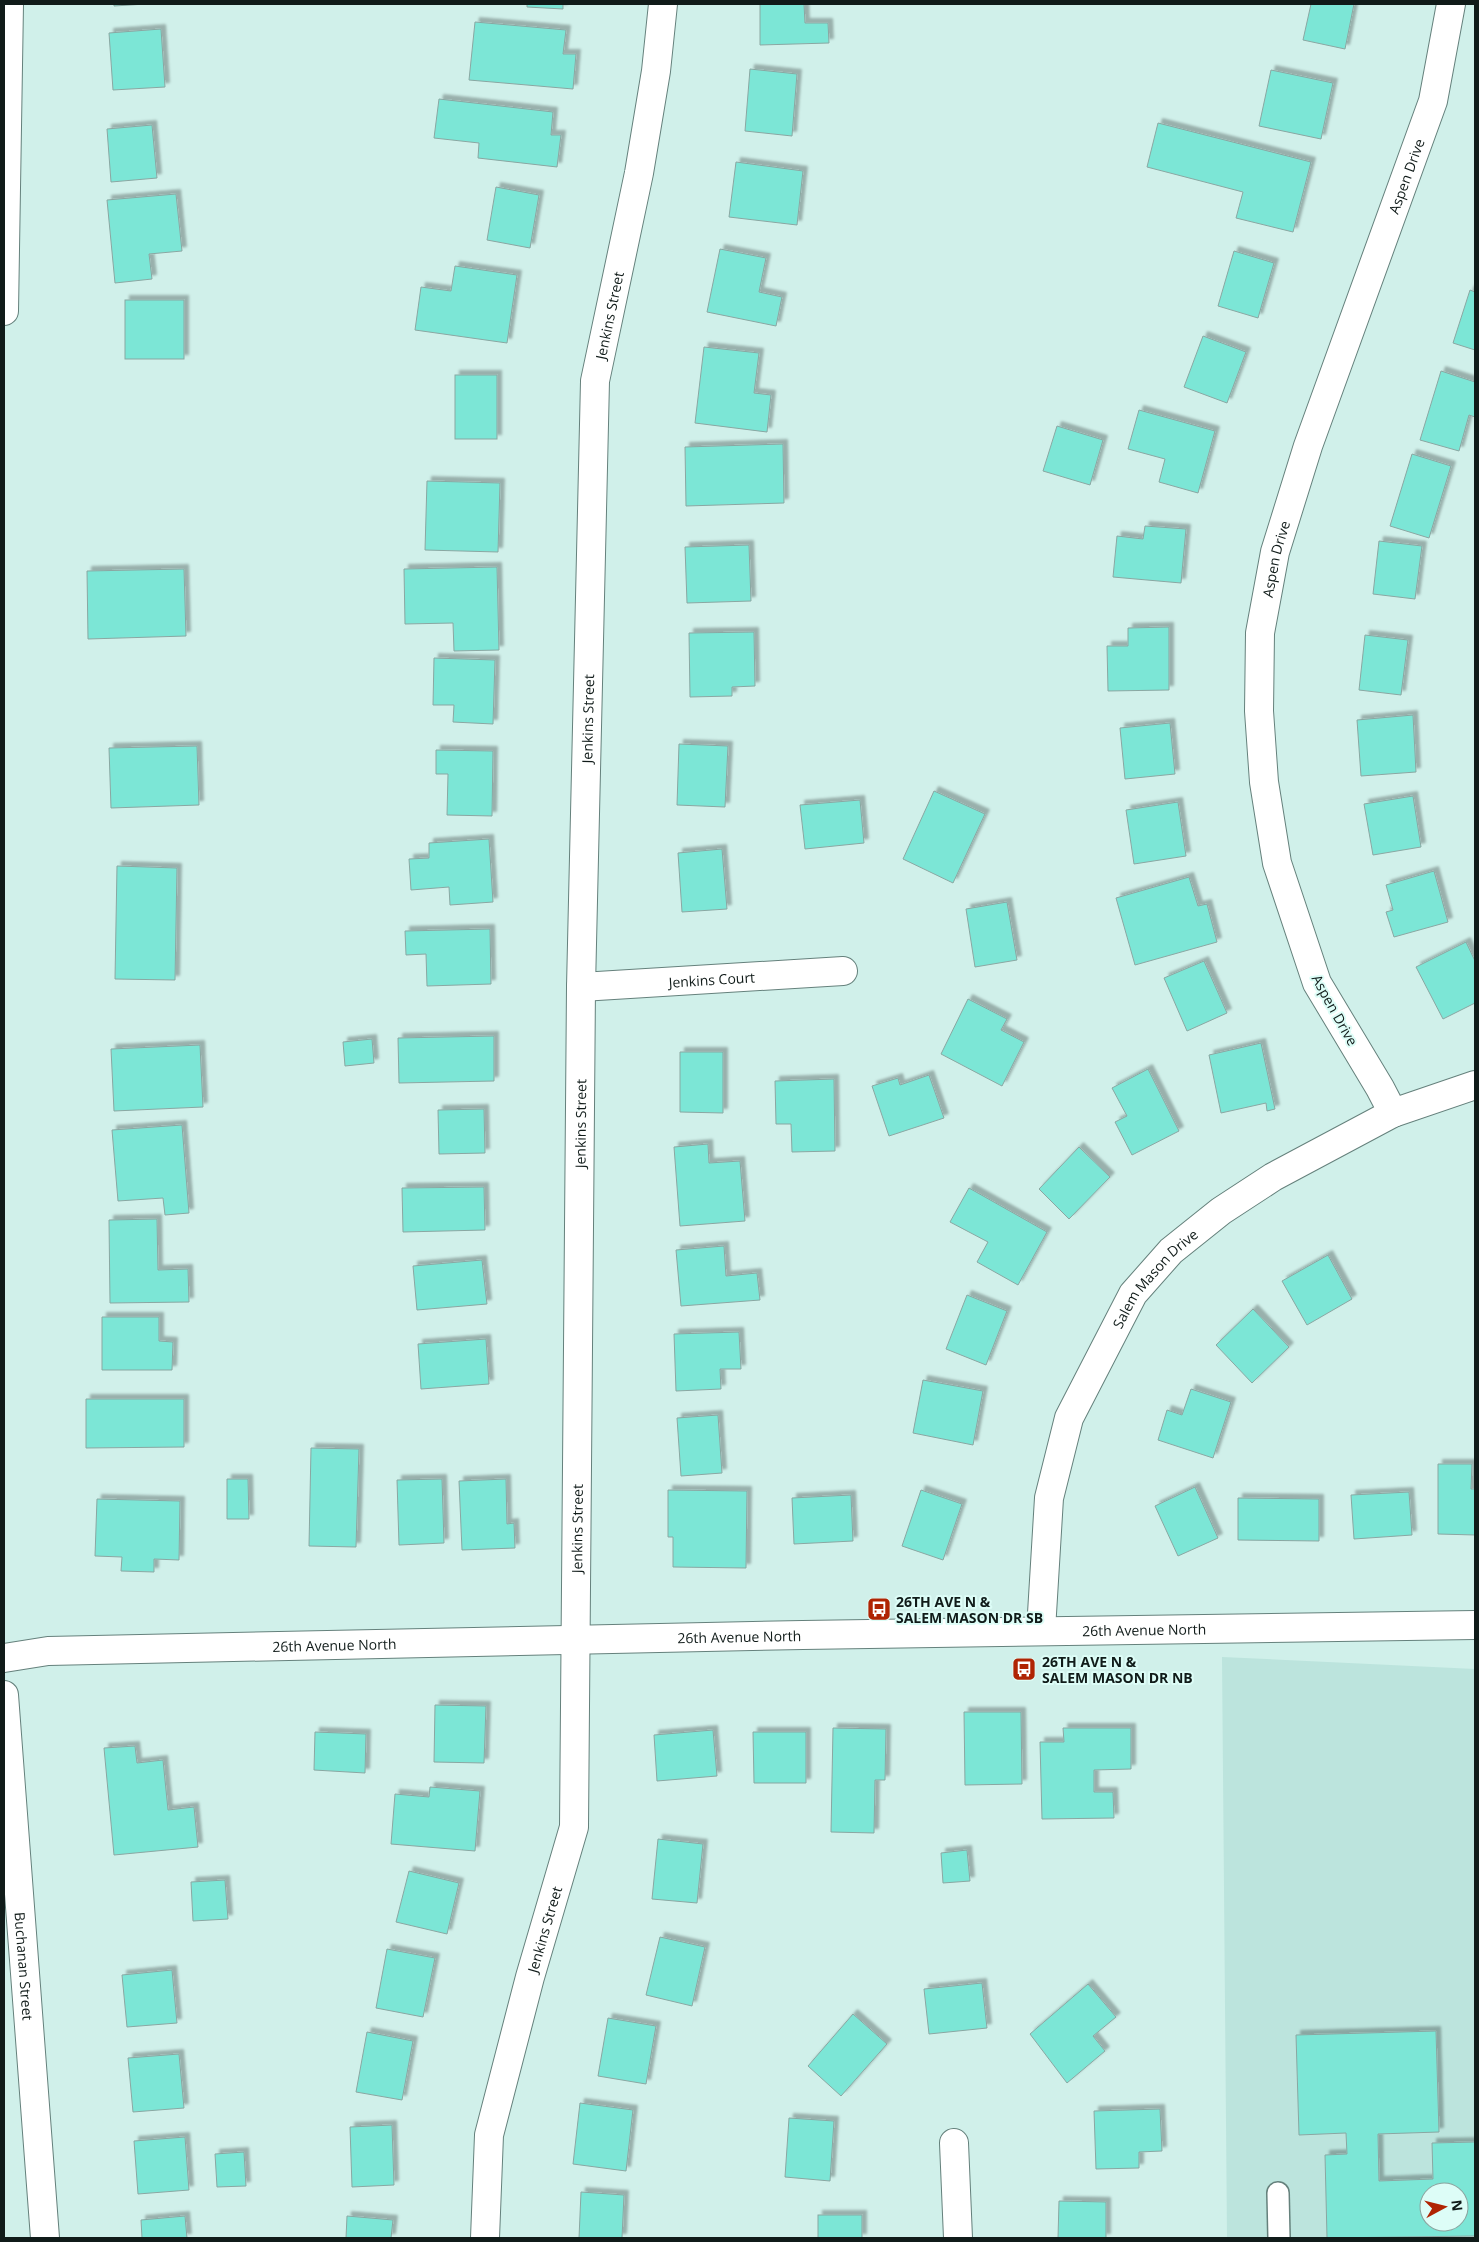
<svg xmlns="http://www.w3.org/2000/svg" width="1479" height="2242" font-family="'Open Sans',sans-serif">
<defs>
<filter id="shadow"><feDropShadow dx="4.5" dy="-4.5" stdDeviation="1" flood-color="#0004"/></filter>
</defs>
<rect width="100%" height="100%" fill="#d0f0ea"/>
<path fill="#bce4dd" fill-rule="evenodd" d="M1222,1657l253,12v569h-248zM1429,2192h30v30h-30z"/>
<g fill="#7be6d6" stroke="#8aa7a2" fill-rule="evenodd" filter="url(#shadow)">
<path d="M114,4h32l-32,2z"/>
<path d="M527,4h36v5l-36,-2z"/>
<path d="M760,4h44l1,19h23l1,20 -69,2z"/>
<path d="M1311,4h43l-9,45 -42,-9z"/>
<path d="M475,22l91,8 -3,24h13l-3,35 -104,-9z"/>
<path d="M161,29l4,58 -52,3 -4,-57z"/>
<path d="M750,69l47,5 -5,62 -47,-5z"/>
<path d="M1271,70l62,13 -12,56 -62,-13z"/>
<path d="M439,99l114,13 -2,23h10l-4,32 -79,-9 1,-15 -45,-5z"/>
<path d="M1158,123l153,39 -18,70 -57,-14 7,-26 -96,-25z"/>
<path d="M152,125l5,53 -46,4 -4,-53z"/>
<path d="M736,162l67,9 -6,54 -68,-8z"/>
<path d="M496,187l43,8 -9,53 -43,-8z"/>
<path d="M176,194l6,57 -33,3 3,25 -37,4 -8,-83z"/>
<path d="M720,249l46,9 -7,34 23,5 -6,29 -69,-14z"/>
<path d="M1234,251l40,12 -16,55 -40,-12z"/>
<path d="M455,266l62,9 -10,68 -92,-13 6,-43 30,4z"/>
<path d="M1470,290l5,2v58l-22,-7z"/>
<rect x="125" y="300" width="59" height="59"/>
<path d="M1203,336l43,16 -19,51 -43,-16z"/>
<path d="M704,347l55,6 -5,40 17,2 -4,37 -72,-9z"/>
<path d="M1441,371l34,11v35l-6,-2 -10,36 -39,-11z"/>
<rect x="455" y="375" width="42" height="64"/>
<path d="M1139,410l76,21 -17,62 -39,-11 6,-23 -37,-10z"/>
<path d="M1057,426l46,14 -13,45 -47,-14z"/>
<path d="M783,444l1,59 -98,3 -1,-59z"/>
<path d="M1412,454l39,12 -22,72 -39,-12z"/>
<path d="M427,481l73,2 -2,69 -73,-2z"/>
<path d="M1145,526l41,3 -5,54 -68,-6 4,-41 26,3z"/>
<path d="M1379,541l43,5 -7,53 -42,-5z"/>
<path d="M749,545l2,56 -64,2 -2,-56z"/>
<path d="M497,567l2,83 -45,1 -1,-28 -48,1 -1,-55z"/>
<path d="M184,569l2,67 -98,3 -1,-68z"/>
<path d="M1169,627v63l-61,1 -1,-45h21v-18z"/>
<path d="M754,632l1,54 -23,1v9l-42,1 -1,-64z"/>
<path d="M1365,635l43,5 -7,55 -42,-5z"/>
<path d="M434,658l61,2 -2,64 -40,-2 1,-17h-21z"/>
<path d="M1413,715l3,57 -55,4 -4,-56z"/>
<path d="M1170,723l5,51 -50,5 -5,-51z"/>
<path d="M679,744l49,2 -3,61 -48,-2z"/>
<path d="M197,746l2,59 -88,3 -2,-60z"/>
<path d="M436,750l57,1 -1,65 -45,-1 1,-41h-12z"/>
<path d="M934,791l51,23 -32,69 -50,-24z"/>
<path d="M1413,796l8,51 -48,8 -9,-51z"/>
<path d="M860,800l4,43 -59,6 -5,-44z"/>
<path d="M1178,802l8,54 -52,8 -8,-54z"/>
<path d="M489,839l4,63 -43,3 -1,-18 -38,3 -2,-31 20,-1v-15z"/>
<path d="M722,849l5,60 -45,3 -4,-59z"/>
<path d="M117,866l60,2 -2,112 -60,-1z"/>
<path d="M1434,871l14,51 -54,15 -8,-25 7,-2 -7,-25z"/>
<path d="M1189,877l9,29 9,-2 10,38 -82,23 -19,-67z"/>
<path d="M1007,902l10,58 -42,7 -9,-58z"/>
<path d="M490,929l1,55 -64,2 -1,-32 -20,1 -1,-24z"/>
<path d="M1466,942l9,19v42l-32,16 -27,-52z"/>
<path d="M1204,961l23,52 -40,18 -23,-53z"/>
<path d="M968,999l39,20 -6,11 23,12 -22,44 -61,-32z"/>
<path d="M494,1036v45l-95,2 -1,-45z"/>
<path d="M372,1039l2,24 -29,3 -2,-24z"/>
<path d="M1261,1043l14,66 -8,2 -1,-8 -45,10 -12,-58z"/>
<path d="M200,1045l3,62 -89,4 -3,-62z"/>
<path d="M680,1052h43v61l-43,-1z"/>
<path d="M1148,1069l31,62 -47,24 -17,-33 12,-6 -15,-28z"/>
<path d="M929,1075l15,43 -55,18 -17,-50 26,-8 2,7z"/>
<path d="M834,1079l1,72 -43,1 -1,-28h-15l-1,-43z"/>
<path d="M484,1109l1,44 -46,1 -1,-44z"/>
<path d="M182,1125l7,88 -24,2 -2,-17 -45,3 -6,-71z"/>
<path d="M708,1144l1,19 31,-2 5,60 -65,5 -6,-79z"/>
<path d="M1079,1147l31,30 -41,42 -30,-30z"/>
<path d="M484,1187l1,43 -82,2 -1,-44z"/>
<path d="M969,1188l78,44 -29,53 -41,-23 11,-20 -38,-20z"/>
<path d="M157,1219l1,51 30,-1 1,33 -79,1 -1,-83z"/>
<path d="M724,1246l2,30 31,-3 3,27 -79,6 -5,-56z"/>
<path d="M1328,1255l24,44 -45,26 -25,-44z"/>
<path d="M482,1260l5,44 -70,6 -4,-44z"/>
<path d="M967,1295l40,16 -21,54 -40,-16z"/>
<path d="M1253,1309l36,38 -37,36 -36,-38z"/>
<path d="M102,1317h57v24l14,1 -1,28h-70z"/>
<path d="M739,1332l2,37h-21l1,20 -45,2 -2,-57z"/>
<path d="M486,1339l3,45 -68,5 -3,-45z"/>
<path d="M923,1380l60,11 -10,54 -60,-12z"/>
<path d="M1191,1389l40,13 -18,56 -55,-18 9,-30 15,5z"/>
<path d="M86,1399h98v48l-98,1z"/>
<path d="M718,1415l4,58 -41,3 -4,-58z"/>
<path d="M311,1448l48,1 -3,98 -47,-1z"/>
<path d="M1438,1464h34l-1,25h4v46l-37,-1z"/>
<path d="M227,1479h21l1,40h-22z"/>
<path d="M442,1479l2,64 -45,2 -2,-65z"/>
<path d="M506,1479l1,45 7,-1 1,25 -53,2 -3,-69z"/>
<path d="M1195,1487l23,51 -40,18 -23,-50z"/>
<path d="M668,1490l79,1 -1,77 -73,-1v-30h-5z"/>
<path d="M921,1490l41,14 -19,56 -41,-14z"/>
<path d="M1409,1492l3,43 -58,4 -3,-44z"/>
<path d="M851,1495l2,46 -59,3 -2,-46z"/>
<path d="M1238,1498l81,1v42l-81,-1z"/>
<path d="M97,1499l83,2 -1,59 -25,-1v13l-33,-1 1,-14 -27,-1z"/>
<path d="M435,1705l51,1 -2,57 -50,-1z"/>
<path d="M964,1712h57l1,72 -57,1z"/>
<path d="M833,1728l53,1 -1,51h-10l-1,53 -43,-1z"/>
<path d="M1063,1728h68v41l-37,1v22h19l1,26 -72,1 -2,-77h24z"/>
<path d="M713,1730l4,46 -60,5 -3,-46z"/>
<path d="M315,1732l51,2 -1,39 -51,-3z"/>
<path d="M753,1732h53v51h-52z"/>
<path d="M135,1746l2,17 26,-3 5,50 26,-3 4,40 -84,8 -10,-107z"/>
<path d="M430,1787l50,4 -5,60 -84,-7 4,-50 34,3z"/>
<path d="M658,1839l45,5 -6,59 -45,-4z"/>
<path d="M967,1850l3,31 -27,2 -2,-30z"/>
<path d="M409,1871l50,12 -12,51 -51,-12z"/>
<path d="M225,1880l3,39 -35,2 -2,-39z"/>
<path d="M660,1937l45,10 -13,59 -46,-11z"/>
<path d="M387,1949l48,9 -12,59 -47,-9z"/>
<path d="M172,1970l5,53 -50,4 -5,-52z"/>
<path d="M982,1983l5,45 -58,6 -5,-45z"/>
<path d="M1088,1984l28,33 -23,19 12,15 -38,32 -37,-49z"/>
<path d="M853,2014l34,30 -46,52 -33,-30z"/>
<path d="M608,2018l48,8 -10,58 -48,-8z"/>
<path d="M1436,2031l3,101 -61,2 1,47 54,-2 -1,-36 43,-1v94l-148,2 -2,-83 22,-1 -1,-21 -47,2 -3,-100zM1429,2192h30v30h-30z"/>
<path d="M367,2032l46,9 -11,59 -46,-8z"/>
<path d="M179,2054l5,54 -51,4 -5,-54z"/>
<path d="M580,2103l53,7 -7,61 -53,-7z"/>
<path d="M1160,2109l2,42 -23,1v16l-43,1 -2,-58z"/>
<path d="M789,2118l45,3 -4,60 -45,-4z"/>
<path d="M392,2125l2,60 -42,2 -2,-60z"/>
<path d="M185,2137l4,53 -51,4 -4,-53z"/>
<path d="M244,2152l2,34 -29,1 -2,-33z"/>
<path d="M581,2192l43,3 -2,43h-43z"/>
<path d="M1059,2201l47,1v36h-48z"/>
<rect x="818" y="2215" width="44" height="23"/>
<path d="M185,2216l2,22h-45l-1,-18z"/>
<path d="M347,2216l46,4 -2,18h-45z"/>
</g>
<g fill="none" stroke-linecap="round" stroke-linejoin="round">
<g stroke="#65817c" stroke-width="24">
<path id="service" d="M1278,2193l1,45"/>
</g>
<g stroke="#65817c" stroke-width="30">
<g id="minor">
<path id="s1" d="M581,987l262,-16"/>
<path id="s2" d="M1393,1113l-13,-25 -63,-105 -40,-120 -13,-81 -5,-71 1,-78 15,-81 33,-106 125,-345 18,-97"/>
<path id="s3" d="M1041,1630l8,-132 20,-80 64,-124 38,-43 50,-40 52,-34 120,-64 82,-28"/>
<path id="s4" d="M4,1658l44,-7c476,-11 951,-21 1427,-26"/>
<path d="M954,2143l4,95"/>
<path id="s5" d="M485,2238l4,-103 41,-158 44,-150 7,-840 14,-606 44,-208 17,-102 7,-67"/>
</g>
</g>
<g stroke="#65817c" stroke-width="30">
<g id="tertiary">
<path d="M4,311l5,-307"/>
<path id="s6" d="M4,1695l41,543"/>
</g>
</g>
<use href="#service" stroke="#fff" stroke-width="21"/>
<use href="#minor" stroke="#fff" stroke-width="28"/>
<use href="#tertiary" stroke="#fff" stroke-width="28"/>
</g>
<defs>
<g id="bus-square" transform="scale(1.25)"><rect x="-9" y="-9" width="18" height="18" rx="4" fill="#b02403" stroke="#ddfdf7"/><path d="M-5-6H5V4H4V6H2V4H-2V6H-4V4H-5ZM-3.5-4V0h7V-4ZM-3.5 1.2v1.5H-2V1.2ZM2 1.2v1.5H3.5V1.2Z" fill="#fff"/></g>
</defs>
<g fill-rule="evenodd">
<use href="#bus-square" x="879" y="1609"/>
<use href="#bus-square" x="1024" y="1669"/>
</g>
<g text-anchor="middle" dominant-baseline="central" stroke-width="4" stroke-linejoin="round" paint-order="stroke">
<g font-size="14" fill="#101b19" stroke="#ddfdf7">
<text stroke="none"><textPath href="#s2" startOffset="989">Aspen Drive</textPath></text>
<text stroke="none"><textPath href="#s5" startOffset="1936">Jenkins Street</textPath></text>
<text stroke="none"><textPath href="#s2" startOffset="584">Aspen Drive</textPath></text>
<text stroke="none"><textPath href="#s5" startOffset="1531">Jenkins Street</textPath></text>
<text stroke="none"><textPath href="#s1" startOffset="131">Jenkins Court</textPath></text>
<text transform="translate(1335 1010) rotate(61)">Aspen Drive</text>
<text stroke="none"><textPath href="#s5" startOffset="1126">Jenkins Street</textPath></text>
<text stroke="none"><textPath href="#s3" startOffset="380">Salem Mason Drive</textPath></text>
<text stroke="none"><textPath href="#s5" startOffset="721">Jenkins Street</textPath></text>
<text stroke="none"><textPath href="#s4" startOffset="1141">26th Avenue North</textPath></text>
<text stroke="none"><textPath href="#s4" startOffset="736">26th Avenue North</textPath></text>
<text stroke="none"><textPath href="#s4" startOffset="331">26th Avenue North</textPath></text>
<text stroke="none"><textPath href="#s5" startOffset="316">Jenkins Street</textPath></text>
<text stroke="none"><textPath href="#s6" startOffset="272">Buchanan Street</textPath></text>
</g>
<g font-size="14" font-weight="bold" fill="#101b19" stroke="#ddfdf7" text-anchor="start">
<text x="896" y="1601">26TH AVE N &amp;<tspan x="896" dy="16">SALEM MASON DR SB</tspan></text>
<text x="1042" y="1661">26TH AVE N &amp;<tspan x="1042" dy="16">SALEM MASON DR NB</tspan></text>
</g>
</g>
<rect width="1479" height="2242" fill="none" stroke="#101b19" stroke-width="10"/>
<g transform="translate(1444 2207) rotate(83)"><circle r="24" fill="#ddfdf7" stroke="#8ba39e"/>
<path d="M0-4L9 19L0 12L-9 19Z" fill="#b02403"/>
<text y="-8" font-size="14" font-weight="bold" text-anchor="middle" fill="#101b19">N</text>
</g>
</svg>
